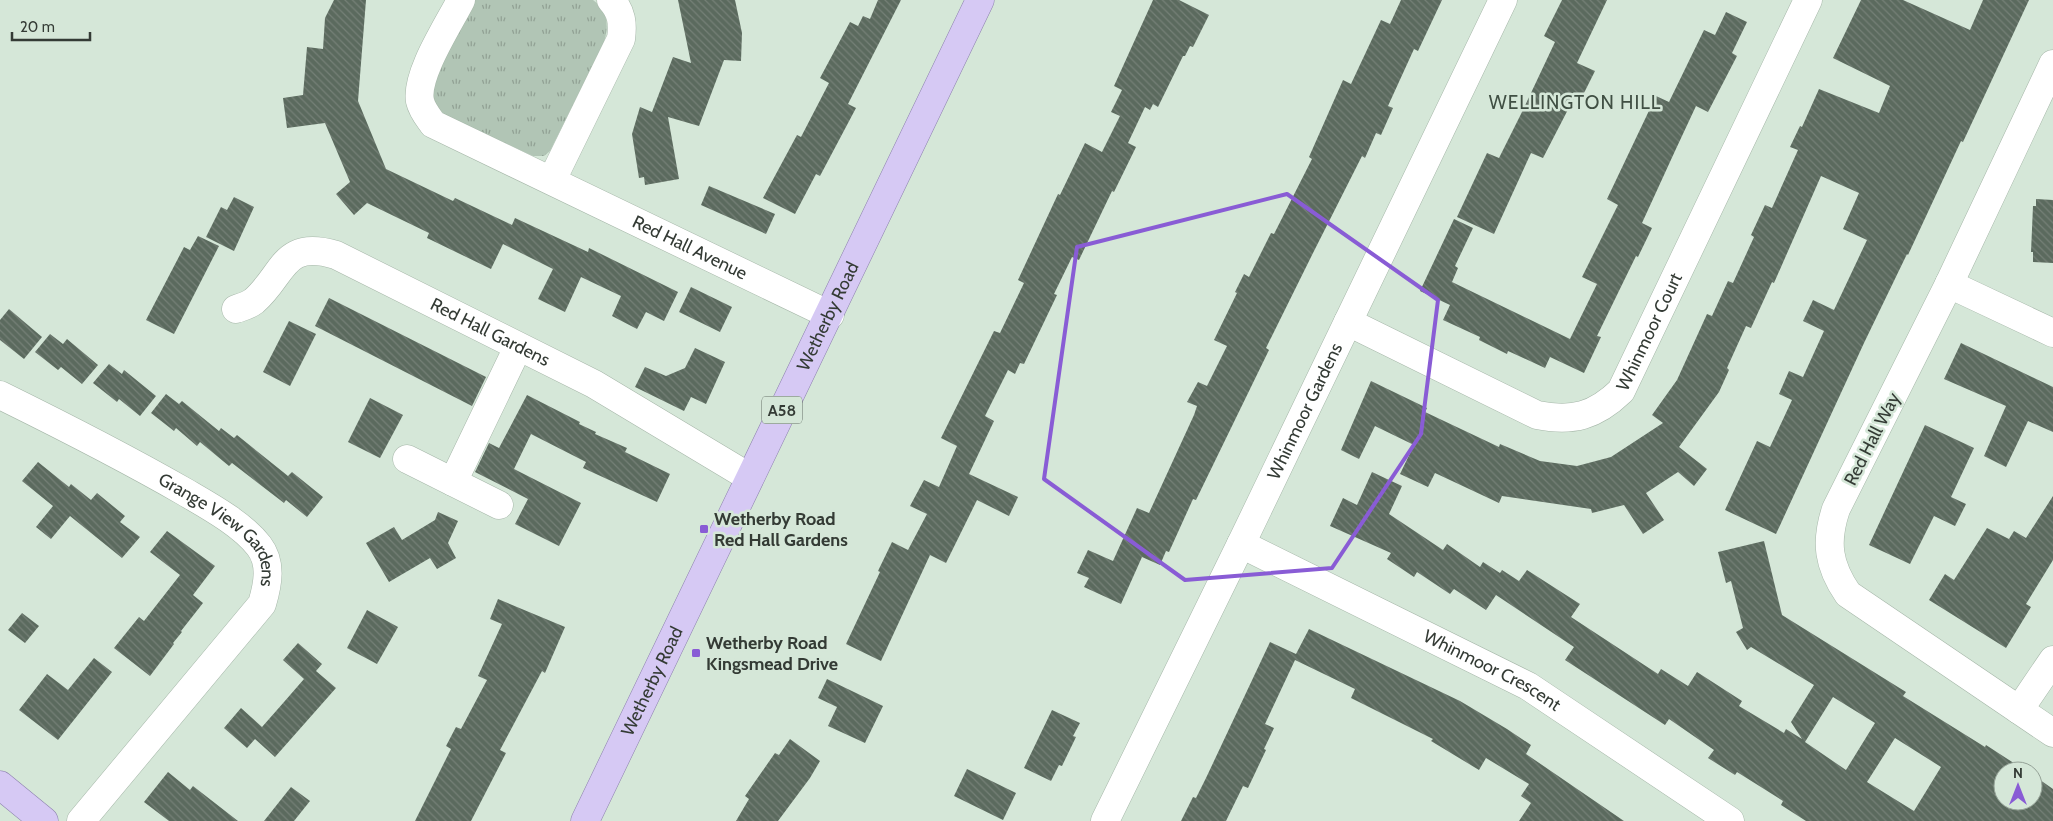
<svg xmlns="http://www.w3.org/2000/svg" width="2053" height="821" font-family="Cabin,sans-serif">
<defs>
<pattern id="grass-tufts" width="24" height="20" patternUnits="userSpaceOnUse" patternTransform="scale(1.25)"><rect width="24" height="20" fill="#b1c5b5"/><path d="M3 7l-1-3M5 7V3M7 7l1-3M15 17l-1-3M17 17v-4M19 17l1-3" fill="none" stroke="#91a194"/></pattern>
<pattern id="building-back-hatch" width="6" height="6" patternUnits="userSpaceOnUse" patternTransform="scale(1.25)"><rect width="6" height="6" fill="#5b6a5e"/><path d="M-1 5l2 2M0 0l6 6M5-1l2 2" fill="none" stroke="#758077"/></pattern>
</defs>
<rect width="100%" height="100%" fill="#d5e7d8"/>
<path fill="url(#grass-tufts)" d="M473,0h120c15,11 16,26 11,42l-54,109 -6,5h-11l-88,-41 -7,-7 -5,-8 -2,-19z"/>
<g fill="url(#building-back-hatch)" fill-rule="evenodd">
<path d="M334,0h32l-8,101 28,68 67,32 2,-3 57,27 3,-7 73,34 1,-4 89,44 -14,29 -18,-9 -9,17 -25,-13 9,-20 -40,-19 -16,35 -27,-13 15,-30 -50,-25 -12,25 -64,-31 2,-5 -62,-30 -13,12 -18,-21 14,-12 -25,-59 -38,5 -4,-30 20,-3 4,-48 16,2 2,-31z"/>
<path d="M678,0h57l7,33 -1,28 -17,-1 -25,66 -31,-9 11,62 -34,6 -1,-8 -5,1 -7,-44 8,-27 12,5 21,-55 18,6z"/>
<path d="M878,0h23l-53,104 8,4 -36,68 -4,-2 -21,40 -32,-16 34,-63 4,2 28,-54 -9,-5 30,-56 8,4 5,-10 7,3z"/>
<path d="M1153,0h26l30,15 -16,32 -3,-1 -5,10h-2l-25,51 -5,-3 -3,6 -5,-3 -17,36 8,4 -22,45 -2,-1 -33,69 -7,-3 -18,37 3,1 -33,69 -4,-1 -5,11 -7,-4 -23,46 9,5 -25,53 49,23 -9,19 -32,-16 -31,63 -16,-8 -49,106 -35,-17 34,-72 -2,-1 14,-29 16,8 19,-36 -17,-8 14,-26 15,7 18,-41 -16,-8 53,-107 6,2 24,-50 -6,-3 40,-86 2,1 25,-52 17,9 18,-36 -9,-4 11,-22 -8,-4z"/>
<path d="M1401,0h41l-24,51 -4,-2 -26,57 5,2 -12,27 -5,-2 -11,25 -3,-2 -49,97 -47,95 3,2 -73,150 -3,-1 -24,53 -3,-1 -6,14 -18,-8 -21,47 -37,-17 5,-9 -12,-5 11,-23 25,11 24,-53 12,5 45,-98 3,-9 -10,-4 11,-20 9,4 20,-40 -13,-6 23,-47 -2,-1 9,-18 5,3 22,-44 3,1 38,-75 -3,-2 34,-77 8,4 30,-64 9,4z"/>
<path d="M1562,0h45l-30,63 18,8 -14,28 -6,-3 -32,62 -12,-5 -37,81 -37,-17 30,-64 12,5 22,-44 34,-72 -11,-6z"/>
<path d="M1861,0h42l67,30 13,-30h46l-66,142 -2,-1 -53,114 -1,-1 -43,89 -88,191 -51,-24 32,-69 13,6 22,-47 -13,-6 10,-23 14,6 21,-46 -21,-10 10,-21 21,10 33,-70 -24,-11 16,-36 -38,-17 -47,107 -2,-1 -21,46 -5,-2 -19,42 2,2 -10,22 -40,55 28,22 -13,17 -16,-14 -32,21 18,27 -21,14 -19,-29 -32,8 -1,-4 -89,-13 -3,7 -64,-30 -7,14 -28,-13 14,-29 -37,-18 -2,-1 -16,33 -18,-9 30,-69 56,27 -2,4 74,35 1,-3 40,17 37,5 34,-9 52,-34 -11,-8 25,-35 30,-66 5,2 16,-35 5,2 21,-46 -3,-2 14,-30 7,3 26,-58 -8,-3 10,-21 2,1 17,-38 60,24 11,-27 -57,-28z"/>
<path d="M1726,12l21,10 -15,31 5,3 -29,56 -12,-6 -21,45 -33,72 10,5 -14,29 -2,-1 -39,80 4,1 -17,36 -34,-16 -5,11 -37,-17 -1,3 -28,-14 1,-3 -37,-17 7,-15 -30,-14 34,-72 19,9 -18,38 3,2 -6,14 118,57 27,-55 -15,-7 36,-72 -11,-6 49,-103 13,6 35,-72 11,5z"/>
<path d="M709,186l66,28 -9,20 -65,-29z"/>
<path d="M234,197l20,10 -20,44 -28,-14 15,-30 6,3z"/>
<path d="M2036,199l17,1v63l-20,-1v-10h-2l2,-46h3z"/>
<path d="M198,236l21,10 -45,88 -28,-14 38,-73 6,3z"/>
<path d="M691,287l41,20 -12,25 -41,-20z"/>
<path d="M329,298l157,79 -14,29 -157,-80z"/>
<path d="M9,309l33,28 -18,22 -24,-19v-20z"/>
<path d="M289,321l27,13 -26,52 -27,-14z"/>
<path d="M50,334l13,10 4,-5 31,26 -16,19 -21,-17 -3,3 -23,-18z"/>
<path d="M1961,343l92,44v45l-25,-11 -22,46 -22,-11 22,-50 -62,-27z"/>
<path d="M695,348l30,14 -19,42 -15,-7 -7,14 -49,-24 10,-20 21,9 19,-8z"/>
<path d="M109,364l13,10 2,-4 32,26 -16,20 -21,-17 -2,3 -24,-19z"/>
<path d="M166,394l13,10 3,-3 37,30 2,-3 13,10 3,-3 51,41 4,-4 31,25 -16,20 -21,-17 -2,3 -52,-40 -3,3 -29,-24 -3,4 -21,-18 -2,3 -23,-18z"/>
<path d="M527,395l53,27 -1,2 17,8 -1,2 32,14 -2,4 45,22 -13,28 -74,-34 3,-6 -55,-28 -17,35 67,34 -22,43 -44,-22 13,-25 -53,-27 14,-29 10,5z"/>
<path d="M370,398l33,17 -23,43 -32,-16z"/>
<path d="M1925,425l49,23 -23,49 15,7 -11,22 -21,-10 -24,48 -41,-19z"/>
<path d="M38,462l31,25 2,-3 20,16 6,-7 28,23 -5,6 20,15 -18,21 -52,-42 -19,23 -15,-12 17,-21 -31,-25z"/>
<path d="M1372,472l30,14 -13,28 54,36 4,-6 33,23 3,-5 17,11 2,-3 17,11 8,-11 53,34 -9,13 87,57 3,-5 27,17 9,-14 45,29 -3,5 45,27 2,-4 16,10 -11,-17 23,-37 -63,-38 -4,3 -11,-18 7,-4 -12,-47 -5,2 -8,-31 46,-11 18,74 124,77 -3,4 82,51 1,-2 40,26h-23v30h30v-26l20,14v32h-247l-25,-16 2,-4 -46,-29 -2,3 -27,-17 6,-8 -45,-31 -4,6 -100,-65 9,-13 -78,-52 -10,15 -32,-21 -4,5 -33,-22 -3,5 -27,-18 4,-6 -61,-27 13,-28 14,7zM1833,697l42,26 -29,47 -41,-28zM1895,738l46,29 -27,44 -47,-29z"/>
<path d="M2053,496v64l-27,44 5,3 -25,41 -77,-48 16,-26 9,6 33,-52 22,11 5,-8 12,7z"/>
<path d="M438,512l20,9 -10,22 8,15 -19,11 -7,-11 -41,24 -23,-39 28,-16 8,13 33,-20z"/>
<path d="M167,531l48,35 -22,29 10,8 -22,28 1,1 -9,11 1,1 -24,32 -36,-28 25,-31 5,4 36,-46 -30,-23z"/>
<path d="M498,599l67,28 -20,46 -3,-2 -42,79 6,3 -35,68h-56l36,-72 -5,-3 10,-19 5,2 26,-49 -9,-4 24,-52 -12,-5z"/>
<path d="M367,610l31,17 -21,37 -30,-16z"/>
<path d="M22,613l17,13 -14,17 -17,-13z"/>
<path d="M1309,629l151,72 47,28 24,16 -5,9 98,67h-105l12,-18 -10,-7 8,-12 -43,-26 -7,12 -48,-29 2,-2 -82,-41 4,-9 -60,-29 -30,64 9,4 -10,21 2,1 -18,38 -5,-2 -17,35h-45l12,-24 3,1 10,-20 64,-136 26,12z"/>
<path d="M298,643l24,21 -6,7 20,17 -61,69 -20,-18 -8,9 -23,-20 17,-20 21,19 22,-25 20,-23 -21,-19z"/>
<path d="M94,658l18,14 -54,68 -39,-30 28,-36 21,16z"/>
<path d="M827,679l56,27 -18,37 -37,-17 9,-19 -19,-9z"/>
<path d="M1052,710l28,13 -7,13 3,1 -14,29 -3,-1 -8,16 -27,-13z"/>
<path d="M790,739l30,22 -10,17 -32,43h-42l13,-22 -4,-3 30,-43 4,2z"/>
<path d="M967,769l49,24 -13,27 -49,-24z"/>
<path d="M168,772l22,18 3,-4 45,35h-69l-25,-19z"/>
<path d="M291,787l19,14 -16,20h-30z"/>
</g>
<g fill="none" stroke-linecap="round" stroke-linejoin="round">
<g stroke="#a6b7a9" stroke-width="29">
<g id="minor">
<path id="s1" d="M461,0c-12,24 -46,75 -41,101 2,9 8,16 13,23l397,191"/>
<path d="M2053,64l-104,220 -113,225c-11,33 -8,56 12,85l205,139"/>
<path d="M552,180l69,-141c2,-15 1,-27 -10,-39"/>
<path d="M1949,284l104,49"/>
<path id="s2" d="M236,309c6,-2 13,-4 18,-8 31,-27 28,-62 82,-46l258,129 155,93"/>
<path id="s3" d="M1348,322l189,93c36,7 58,1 84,-24l187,-391"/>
<path id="s4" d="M0,395c63,31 124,62 185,97 24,14 57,32 74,54 13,17 9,38 3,58l-181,217"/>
<path d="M407,459l92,46"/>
<path d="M453,482l65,-135"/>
<path id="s5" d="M1241,544l287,142 202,135"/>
<path d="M2019,710l34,-50"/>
<path id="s6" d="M1105,821l136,-277 262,-544"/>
</g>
</g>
<g stroke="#8c80ad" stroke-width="29">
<g id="major">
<path d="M0,785l44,36"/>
<path id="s7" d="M585,821c131,-274 264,-547 395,-821"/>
</g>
</g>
<use href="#minor" stroke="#fff" stroke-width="28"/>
<use href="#major" stroke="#d6c9f4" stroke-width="28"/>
</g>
<path fill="none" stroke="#895cd5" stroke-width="4" stroke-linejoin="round" d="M1287,194l151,106 -17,134 -89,134 -147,12 -141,-101 33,-232z"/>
<g fill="#895cd5" stroke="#d5e7d8" stroke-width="2">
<rect x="699" y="524" width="10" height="10" rx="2.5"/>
<rect x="691" y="648" width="10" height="10" rx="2.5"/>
</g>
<g text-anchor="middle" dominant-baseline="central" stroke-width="5" stroke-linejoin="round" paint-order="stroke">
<rect fill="#d5e7d8" stroke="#646f66" stroke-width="1" x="762" y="396.5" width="40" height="27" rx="4"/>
<g font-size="16" font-weight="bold" fill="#343b35">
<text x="782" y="410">A58</text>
</g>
<g font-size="18" fill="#343b35" stroke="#d5e7d8">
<text stroke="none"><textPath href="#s1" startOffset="422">Red Hall Avenue</textPath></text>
<text stroke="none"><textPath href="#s7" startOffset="560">Wetherby Road</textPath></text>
<text stroke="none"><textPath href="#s3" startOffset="368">Whinmoor Court</textPath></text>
<text stroke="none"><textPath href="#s2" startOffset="296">Red Hall Gardens</textPath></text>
<text stroke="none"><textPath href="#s6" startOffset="456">Whinmoor Gardens</textPath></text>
<text transform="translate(1872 439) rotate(-63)">Red Hall Way</text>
<text stroke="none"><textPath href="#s4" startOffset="262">Grange View Gardens</textPath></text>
<text stroke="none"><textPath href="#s5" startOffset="281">Whinmoor Crescent</textPath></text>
<text stroke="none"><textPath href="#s7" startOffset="155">Wetherby Road</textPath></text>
</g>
<g font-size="18" font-weight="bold" fill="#343b35" stroke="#d5e7d8" text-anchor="start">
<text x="714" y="519">Wetherby Road<tspan x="714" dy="21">Red Hall Gardens</tspan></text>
<text x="706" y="643">Wetherby Road<tspan x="706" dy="21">Kingsmead Drive</tspan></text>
</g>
<g font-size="19" letter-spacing="1" fill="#404f43" stroke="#d5e7d8">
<text x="1575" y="102">WELLINGTON HILL</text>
</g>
</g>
<g transform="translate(2018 786)"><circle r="24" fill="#d5e7d8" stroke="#95a297"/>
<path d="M0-4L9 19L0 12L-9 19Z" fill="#895cd5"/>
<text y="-8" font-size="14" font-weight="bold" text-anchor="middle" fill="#343b35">N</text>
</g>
<path d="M12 32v8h78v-8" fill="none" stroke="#343b35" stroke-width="2.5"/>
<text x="20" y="32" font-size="15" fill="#343b35" stroke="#d5e7d8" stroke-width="4" paint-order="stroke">20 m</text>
</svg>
